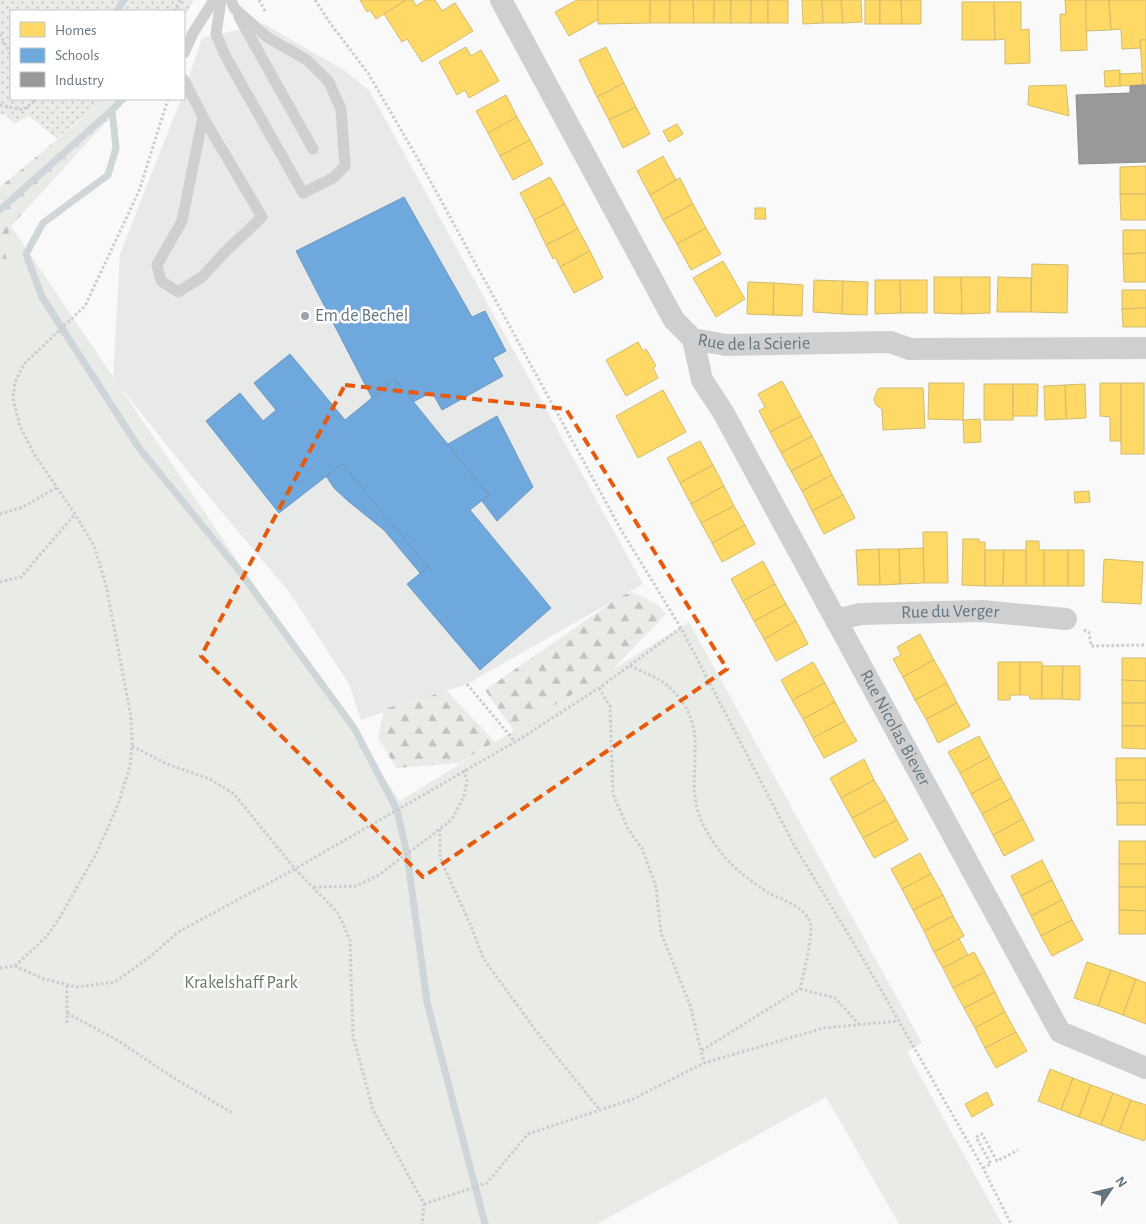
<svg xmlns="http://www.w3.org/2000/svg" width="1146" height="1224" font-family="'Alegreya Sans',sans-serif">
<defs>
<pattern id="grass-dots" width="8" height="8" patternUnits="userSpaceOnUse" patternTransform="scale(1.25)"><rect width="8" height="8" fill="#e8ebe6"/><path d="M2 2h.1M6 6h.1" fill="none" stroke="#c0c3c0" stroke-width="1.8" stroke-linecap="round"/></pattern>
<pattern id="forest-firs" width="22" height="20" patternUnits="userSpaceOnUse" patternTransform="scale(1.25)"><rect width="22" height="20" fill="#e8ebe6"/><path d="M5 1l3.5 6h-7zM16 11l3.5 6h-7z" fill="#c0c3c0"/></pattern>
</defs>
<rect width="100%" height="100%" fill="#f9f9f9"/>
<path fill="#e8e9e9" d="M264,24l78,45 27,21 274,494 -176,100 -106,36 -12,-36 -60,-92 -104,-124 -72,-90 7,-124 61,-155h3v-7l18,-54z"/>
<path fill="url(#grass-dots)" d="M0,0h193l-3,8 -6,9v-6h-173v88h95l-49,39 -29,-22 -13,8 -10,-9 -5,-1z"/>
<g fill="url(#forest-firs)">
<path d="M106,99h21l-116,127 -7,23 8,26 -12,-1v-87z"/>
<path d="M632,592l25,12 9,10 -55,57 -97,60 -29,-41 136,-94z"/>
<path d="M447,691l48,51 -36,21 -63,5 -18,-31 6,-28z"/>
</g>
<path fill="#e8ebe6" d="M11,226l389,575 289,-179 233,421 -15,9 95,172h-103l-73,-127 -229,127h-597v-950l12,1 -8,-26z"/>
<g fill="#ffd966" stroke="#d1bb6f">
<path d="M360,0h46l-30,19 -6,-9 -3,2z"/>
<path d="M406,0h7l3,6 9,-6h10l7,11 13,-8 18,28 -51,31 -15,-23 -5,3 -18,-28z"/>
<path d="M577,0h21l1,19 -30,17 -14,-24z"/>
<path d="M598,0h52v23l-52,1z"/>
<rect x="650" y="0" width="20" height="23"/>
<path d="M670,0h23l1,23h-24z"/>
<path d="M693,0h21v23h-20z"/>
<rect x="714" y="0" width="17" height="23"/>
<rect x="731" y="0" width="20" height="23"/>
<rect x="751" y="0" width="17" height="23"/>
<rect x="768" y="0" width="20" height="23"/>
<path d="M802,0h20l1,23 -20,1z"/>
<path d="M822,0h19l2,23h-20z"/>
<path d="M841,0h20l1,22 -19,1z"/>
<rect x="865" y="0" width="15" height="24"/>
<path d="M880,0h21l1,24h-22z"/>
<path d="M901,0h20v24h-19z"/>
<path d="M1065,0h21l1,50 -26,1 -1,-37h6z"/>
<path d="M1086,0h23l2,30 -25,1z"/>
<path d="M1109,0h37v40h-6l1,8 -19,1 -1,-20 -10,1z"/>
<path d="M962,2h32l1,38h-33z"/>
<path d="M994,2h27v28l8,-1 1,34 -25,1v-25l-10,1z"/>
<path d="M1140,40h6v45h-3z"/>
<path d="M466,47l5,9 10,-6 18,31 -30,17 -4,-8 -8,5 -18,-33z"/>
<path d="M606,47l18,36 -27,14 -18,-37z"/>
<path d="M1120,70v16l-15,1 -1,-16z"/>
<path d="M1142,73l1,12 -23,1v-12z"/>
<path d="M624,83l12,24 -27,13 -12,-23z"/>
<path d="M1066,85l3,31 -41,-11 1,-19z"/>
<path d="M506,95l11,22 -29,16 -12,-22z"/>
<path d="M636,107l14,27 -27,14 -14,-28z"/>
<path d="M517,117l13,23 -30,16 -12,-23z"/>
<path d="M677,124l6,10 -14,8 -6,-11z"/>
<path d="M530,140l13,24 -30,16 -13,-24z"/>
<path d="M663,156l13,24 -26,15 -13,-24z"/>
<path d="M1146,166v28h-26v-27z"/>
<path d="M550,177l15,27 -31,16 -14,-27z"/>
<path d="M680,178l13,26 -30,16 -13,-25z"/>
<path d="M1120,194h26v26h-25z"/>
<path d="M565,204l13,25 -32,16 -12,-25z"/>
<path d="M693,204l13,24 -29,16 -14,-24z"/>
<path d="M755,208h10l1,11h-11z"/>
<path d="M706,228l15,26 -30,16 -14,-26z"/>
<path d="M578,229l12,22 -30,16 -5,-10 -2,2 -7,-14z"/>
<path d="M1123,230h23v23l-23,1z"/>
<path d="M590,251l13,27 -29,15 -14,-26z"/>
<path d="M1146,253v29h-22l-1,-28z"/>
<path d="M723,261l22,38 -29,18 -23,-39z"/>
<path d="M1032,264l36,1 -1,48 -36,-1z"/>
<path d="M934,277h27l1,37 -28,-1z"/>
<path d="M961,277h29v36l-28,1z"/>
<path d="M998,277l33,1v34h-34z"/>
<path d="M814,280l29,1 -1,33 -29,-2z"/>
<path d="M875,280h25l1,33 -26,1z"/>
<path d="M900,280h27v33h-26z"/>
<path d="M843,281l25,1 -1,33 -25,-1z"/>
<path d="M748,282l26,1 -1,32 -26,-1z"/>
<path d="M774,283l29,2 -1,31 -29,-1z"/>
<path d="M1122,290h24v18l-24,1z"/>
<path d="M1146,308v19h-23l-1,-18z"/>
<path d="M638,342l5,9 3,-2 10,17 -3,2 5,10 -32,18 -20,-36z"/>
<path d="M782,381l19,35 -31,16 -11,-21 6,-4 -7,-13z"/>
<path d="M929,383h35l-1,37 -35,-1z"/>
<path d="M1100,383h21v58h-11v-24l-10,-1z"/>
<rect x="1121" y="383" width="23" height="71"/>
<rect x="984" y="384" width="29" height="36"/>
<path d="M1013,384h25l-1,32h-24z"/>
<path d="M1085,384l1,34 -20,1 -1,-34z"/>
<path d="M1065,385l1,34 -21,1 -1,-34z"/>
<path d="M881,388h42l2,40 -42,2 -1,-21 -6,-4 -2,-6 4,-10z"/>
<path d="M663,390l23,42 -48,26 -22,-42z"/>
<path d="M801,416l11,20 -31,17 -11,-21z"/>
<path d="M980,419l1,23 -17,1 -1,-23z"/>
<path d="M812,436l10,19 -31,16 -10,-18z"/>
<path d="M700,441l13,24 -33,18 -13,-25z"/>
<path d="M822,455l10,20 -30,16 -11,-20z"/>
<path d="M713,465l11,21 -33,18 -11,-21z"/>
<path d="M832,475l11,20 -31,16 -10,-20z"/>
<path d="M724,486l10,20 -33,17 -10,-19z"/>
<path d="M1089,491l1,11 -15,1 -1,-11z"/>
<path d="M843,495l12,23 -31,16 -12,-23z"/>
<path d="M734,506l11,19 -33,18 -11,-20z"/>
<path d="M745,525l10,19 -33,18 -10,-19z"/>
<path d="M923,532h24l1,51h-24z"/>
<path d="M963,539h16v3h6v44l-23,-1z"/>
<path d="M1026,541h13v9h5v36h-18z"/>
<path d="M923,548l1,35 -24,1 -1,-35z"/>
<path d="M879,549l1,36h-22l-2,-35z"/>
<path d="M879,549h20l1,35 -20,1z"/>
<path d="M985,550h19l-1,36h-18z"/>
<path d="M1004,550h22v36h-23z"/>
<rect x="1044" y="550" width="24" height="36"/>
<rect x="1068" y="550" width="16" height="36"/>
<path d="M1104,559l39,3 -2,42 -39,-2z"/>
<path d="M763,561l12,23 -32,17 -12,-22z"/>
<path d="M775,584l11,20 -32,17 -11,-20z"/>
<path d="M786,604l10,17 -32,18 -10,-18z"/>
<path d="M796,621l12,23 -32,17 -12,-22z"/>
<path d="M920,634l14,26 -31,17 -10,-18 8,-4 -4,-8z"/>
<path d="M1122,658h24v23l-24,-1z"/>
<path d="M934,660l13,23 -32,17 -12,-23z"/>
<path d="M813,662l12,21 -33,17 -11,-20z"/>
<path d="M998,662h22v33h-10v5h-12z"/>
<path d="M1020,662h22v37h-12l-1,-4h-9z"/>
<path d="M1042,666h21l-1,33h-20z"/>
<path d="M1063,666h17v34l-18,-1z"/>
<path d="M1122,680l24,1v22h-24z"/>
<path d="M825,683l10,19 -32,17 -11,-19z"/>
<path d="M947,683l10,20 -31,16 -11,-19z"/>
<path d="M835,702l10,19 -32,17 -10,-19z"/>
<path d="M957,703l13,23 -32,17 -12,-24z"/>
<rect x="1122" y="703" width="24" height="23"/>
<path d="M845,721l12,20 -33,17 -11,-20z"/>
<path d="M1122,726h24v23l-24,-1z"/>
<path d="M979,736l11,21 -30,16 -12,-21z"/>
<path d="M990,757l11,21 -30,16 -11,-21z"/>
<rect x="1116" y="758" width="30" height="22"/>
<path d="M864,759l10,21 -33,18 -11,-20z"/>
<path d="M1001,778l11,20 -30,16 -11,-20z"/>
<path d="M874,780l12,20 -34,18 -11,-20z"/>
<path d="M1116,780h30v23h-29z"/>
<path d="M1012,798l11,21 -30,16 -11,-21z"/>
<path d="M886,800l11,20 -34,18 -11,-20z"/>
<rect x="1117" y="803" width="29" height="22"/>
<path d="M1023,819l11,21 -30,16 -11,-21z"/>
<path d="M897,820l11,20 -34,18 -11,-20z"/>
<rect x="1119" y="841" width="27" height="23"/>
<path d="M920,853l11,21 -29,15 -11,-20z"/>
<path d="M1042,860l10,20 -31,16 -10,-20z"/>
<rect x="1119" y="864" width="27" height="23"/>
<path d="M931,874l12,21 -30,15 -11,-21z"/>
<path d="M1052,880l10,20 -31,16 -10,-20z"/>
<path d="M1119,887h27v24l-27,-1z"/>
<path d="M943,895l10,21 -29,15 -11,-21z"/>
<path d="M1062,900l10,20 -31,16 -10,-20z"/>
<path d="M1119,910l27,1v23h-27z"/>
<path d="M953,916l11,20 -30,16 -10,-21z"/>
<path d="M1072,920l11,20 -31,16 -11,-20z"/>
<path d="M959,939l9,16 -25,13 -9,-16z"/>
<path d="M974,952l11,20 -32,16 -10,-20z"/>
<path d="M1087,962l24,8 -13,36 -24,-8z"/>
<path d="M1111,970l25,9 -13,36 -25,-9z"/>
<path d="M985,972l10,20 -31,16 -11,-20z"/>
<path d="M1136,979l10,4v41l-23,-9z"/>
<path d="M995,992l10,20 -30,16 -11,-20z"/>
<path d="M1005,1012l11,20 -31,16 -10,-20z"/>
<path d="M1016,1032l11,19 -31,17 -11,-20z"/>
<path d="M1050,1069l23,9 -12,32 -23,-9z"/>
<path d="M1073,1078l18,7 -12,32 -18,-7z"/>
<path d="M1091,1085l22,8 -12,32 -22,-8z"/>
<path d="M987,1092l6,13 -21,12 -7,-13z"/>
<path d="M1113,1093l18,7 -12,32 -18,-7z"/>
<path d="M1131,1100l15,5v32l-2,4 -25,-9z"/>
</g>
<g fill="#6fa8dc" stroke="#6c99c1">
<path d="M404,197l68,120 13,-6 21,40 -13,7 10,18 -61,34 -10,-18 -19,10 -18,-23 -23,19 -76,-147z"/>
<path d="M290,354l55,66 50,-41 94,116 -19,15 81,98 -71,62 -73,-86 21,-17 -86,-103 -63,49 -73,-92 34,-28 23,28 13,-11 -22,-27z"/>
<path d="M497,416l36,71 -36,34 -15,-20 7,-6 -41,-51z"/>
<path d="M342,464l86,103 -8,6 -36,-43 -36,-29 -14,-13 -8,-12z"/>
</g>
<path fill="#999" stroke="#898e92" d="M1143,85h3v77l-67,2 -3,-69 54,-2v-7z"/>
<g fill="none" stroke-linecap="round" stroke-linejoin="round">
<g stroke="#ced6d9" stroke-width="7">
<path d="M117,11l7,-11"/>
<path d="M123,99l-11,11 4,38 -8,27 -65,48 -17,31 16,43 97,151 102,125 113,155 43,82 10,44 20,148 58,222"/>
<path d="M0,210l112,-100"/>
</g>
<g stroke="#cbcccd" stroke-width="3" stroke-dasharray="2.5 2.5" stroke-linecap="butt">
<path d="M259,0l6,11"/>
<path d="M315,0l15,23 38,50 58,100 194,355 61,100 113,217 71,117 118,206 28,56"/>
<path d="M174,11l6,-11"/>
<path d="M0,34l11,21"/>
<path d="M34,99l1,2 3,-2"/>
<path d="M0,105l23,5 12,-9"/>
<path d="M0,514l23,-7 33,-19"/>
<path d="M0,582l21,-5 54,-63"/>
<path d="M1084,630l5,2 2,14 55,-1"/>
<path d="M630,666c13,6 30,12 40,22 49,46 6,91 36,142 9,17 24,35 39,46 7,6 15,11 22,16 14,8 36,13 43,30 4,12 -7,53 -10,67l-99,62"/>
<path d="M467,684l48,58"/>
<path d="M599,688l11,18 3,88 15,35 14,19 14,39 5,46 29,72 14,58"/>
<path d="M132,746l35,18 43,15 24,15 61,75 43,44 12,27 3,96 20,74 51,94 -2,20"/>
<path d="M440,829v29l32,70 11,30 56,77 61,75"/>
<path d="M314,887l42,-1 21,-10 54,-40 21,-17 12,-23 3,-15 -3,-11"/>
<path d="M15,966l31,-29 14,-20 37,-65 22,-50 11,-36 2,-20 -1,-29 -25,-132 -12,-39 -19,-32 -41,-60 -14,-28 -7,-27 2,-17 9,-18 61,-58 54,-115 29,-92"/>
<path d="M0,968l15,-2 29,13 33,8 38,-5 36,-26 27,-24 117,-63 220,-127 84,-54 82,-60"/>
<path d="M800,989l35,9 24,26"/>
<path d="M67,1013l50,27 54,36 63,38"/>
<path d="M67,1023v-38"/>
<path d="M983,1168l8,-4 -15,-27 6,-3 15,27 21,-11"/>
<path d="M424,1204l63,-21 41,-49 105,-35 71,-36 120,-35 74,-7"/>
</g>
<g stroke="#cecfd0" stroke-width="11">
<path d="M221,0l-5,34 10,23 77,136 30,-15 12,-12 -4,-57 -12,-27 -22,-22 -40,-23 -33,-29 -3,-8"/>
<path d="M239,17l74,132"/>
<path d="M184,53l9,-20 21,-33"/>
<path d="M184,80l19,37 59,100 -37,35 -23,25 -24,15 -17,-11 -4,-16 25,-44 21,-104"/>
</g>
<g stroke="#cecfd0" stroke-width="22">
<path id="s1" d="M501,0l173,320 19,19 33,6 164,-3 20,7 236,-1"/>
<path id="s2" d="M693,339l9,41 21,32 337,620 86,36"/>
<path id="s3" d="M836,620l24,-6 122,-3 84,8"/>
</g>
</g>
<path fill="none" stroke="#e8590c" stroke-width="4" stroke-dasharray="10 6" stroke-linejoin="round" d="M345,385l221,24 161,260 -304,208 -222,-221z"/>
<circle fill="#99a4ac" stroke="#fff" stroke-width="2" cx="305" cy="316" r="5"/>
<g text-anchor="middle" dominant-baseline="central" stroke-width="5" stroke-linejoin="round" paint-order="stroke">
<g font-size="18" fill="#657683" stroke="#fff" text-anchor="start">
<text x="315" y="316">Em de Bechel</text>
</g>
<g font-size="18" fill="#657683" stroke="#fff">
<text stroke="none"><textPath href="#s1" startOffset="452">Rue de la Scierie</textPath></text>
<text stroke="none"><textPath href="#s3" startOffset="115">Rue du Verger</textPath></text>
<text stroke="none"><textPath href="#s2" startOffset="440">Rue Nicolas Biever</textPath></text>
</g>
<g font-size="18" fill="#687a64" stroke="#fff">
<text x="241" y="983">Krakelshaff Park</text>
</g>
</g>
<rect x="10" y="10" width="175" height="90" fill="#ffffff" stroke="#c1c8cd"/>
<rect x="20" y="22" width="25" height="15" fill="#ffd966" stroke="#c1c8cd"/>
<text x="55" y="35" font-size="15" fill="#657683">Homes</text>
<rect x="20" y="48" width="25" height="15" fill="#6fa8dc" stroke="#c1c8cd"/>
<text x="55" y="60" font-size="15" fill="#657683">Schools</text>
<rect x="20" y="72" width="25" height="15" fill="#999999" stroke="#c1c8cd"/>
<text x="55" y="85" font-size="15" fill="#657683">Industry</text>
<g transform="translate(1111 1189) rotate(55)" stroke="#ffffff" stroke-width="4" paint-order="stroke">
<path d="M0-4L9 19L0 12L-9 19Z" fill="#657683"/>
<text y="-8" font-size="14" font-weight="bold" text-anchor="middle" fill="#657683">N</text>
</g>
</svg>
